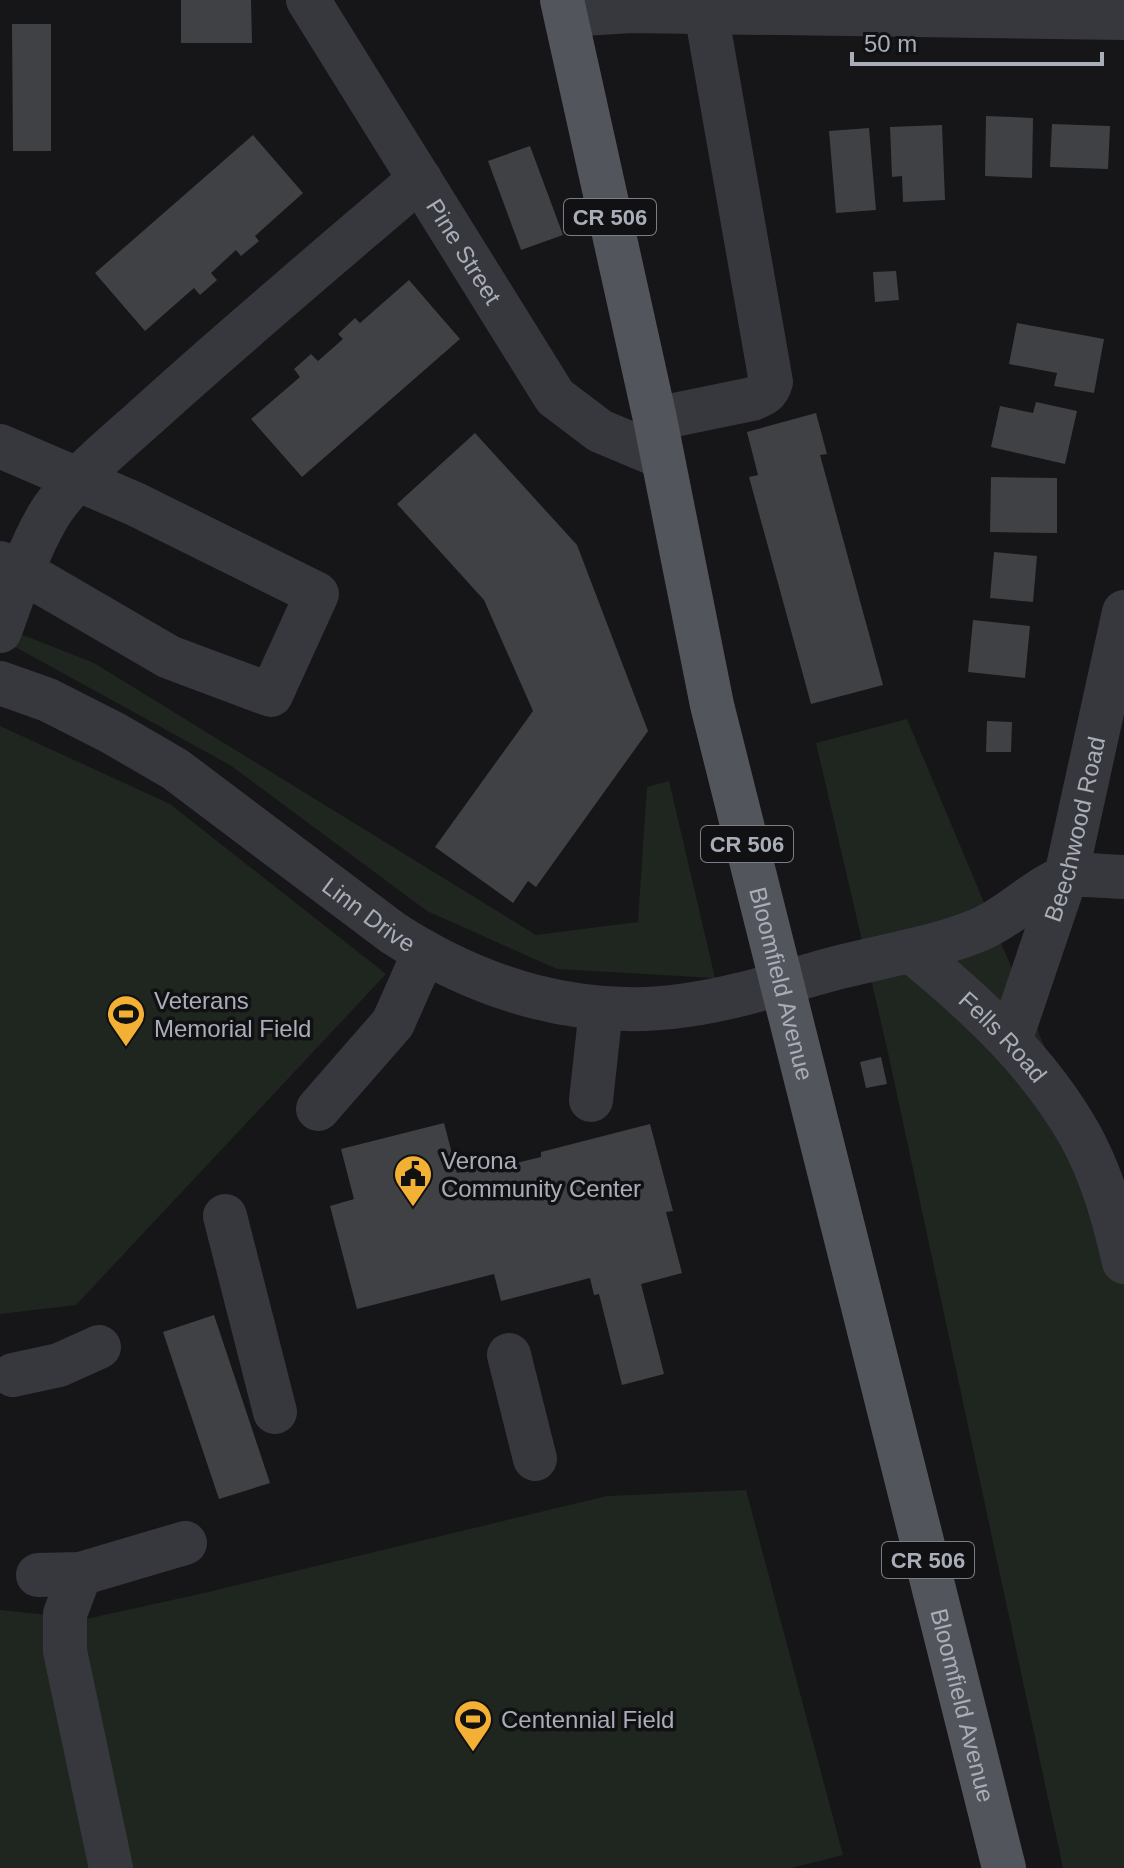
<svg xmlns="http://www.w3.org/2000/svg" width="1124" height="1868" font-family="Arial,sans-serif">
<rect width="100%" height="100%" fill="#161618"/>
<g fill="#1e261f">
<path d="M0,626l94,37 442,272 102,-13 9,-135 22,-6 46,197 -158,-9 -130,-58 -197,-146 -211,-116 -19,-7z"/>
<path d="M907,719l217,517v632h-61l-176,-820 -71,-305z"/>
<path d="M0,726l170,78 216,170 -310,331 -76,9z"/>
<path d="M746,1490l97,365 -52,13h-791v-258l86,9 118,-26 403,-97z"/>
</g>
<g fill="#404145">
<path d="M181,0h70l1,43h-71z"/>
<path d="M12,24h39v127h-38z"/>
<path d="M986,116l47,2 -1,60 -47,-2z"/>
<path d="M1052,124l58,2 -2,43 -58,-2z"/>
<path d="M942,125l3,75 -42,2 -1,-26 -10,1 -2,-50z"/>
<path d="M869,128l7,82 -40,3 -7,-82z"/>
<path d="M253,135l50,58 -48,43 4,5 -18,15 -5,-6 -25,23 6,7 -17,15 -6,-7 -49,43 -50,-58z"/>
<path d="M530,146l33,89 -42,15 -33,-89z"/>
<path d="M896,271l3,29 -24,2 -2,-30z"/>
<path d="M409,280l51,59 -158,138 -51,-58 49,-42 -6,-8 17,-15 7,7 25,-22 -5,-5 17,-16 5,5z"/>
<path d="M1017,323l87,16 -10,54 -40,-7 3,-13 -48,-9z"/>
<path d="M1036,402l41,9 -12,53 -74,-17 9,-41 33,7z"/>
<path d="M816,413l11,41 -7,1 63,230 -72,19 -62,-227 9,-2 -11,-43z"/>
<path d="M475,433l102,112 71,186 -112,156 -8,-6 -15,22 -78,-56 98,-136 -49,-111 -87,-96z"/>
<path d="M991,477l66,1v55l-67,-1z"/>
<path d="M994,552l43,4 -4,46 -43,-4z"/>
<path d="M973,620l57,6 -5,52 -57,-6z"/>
<path d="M987,721l25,1 -1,30h-25z"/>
<path d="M881,1057l6,27 -21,4 -6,-26z"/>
<path d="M444,1123l13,50 10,-3 -1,-4 36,-9 2,9 37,-9v-5l109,-28 23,87 -7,1 16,61 -41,11 23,90 -42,11 -23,-91 -5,1 -4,-17 -89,23 -7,-27 -137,35 -27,-103 24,-7 -13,-50z"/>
<path d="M214,1315l56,168 -51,16 -56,-167z"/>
</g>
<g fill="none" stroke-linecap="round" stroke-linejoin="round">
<g stroke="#37383d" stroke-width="44">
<path id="s1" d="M308,0l247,397 45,34 62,26"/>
<path d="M566,15l65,-4 493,7"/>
<path d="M655,419l97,-20c10,-4 16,-6 19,-17l-65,-370"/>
<path d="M0,446l135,58 182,90 -46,101 -102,-38 -146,-85 -23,-9"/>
<path d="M0,631c14,-38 27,-78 47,-113 20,-35 70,-75 102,-104 88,-80 180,-157 271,-235"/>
<path id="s2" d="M0,683l48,17 65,33 62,36 218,164c88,57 189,88 294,72 52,-7 103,-25 153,-38 47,-12 96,-19 141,-38 30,-13 53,-39 83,-51 12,-6 45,-1 60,-1"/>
<path id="s3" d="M911,951c64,52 128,111 169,184 22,40 34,83 44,127"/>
<path id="s4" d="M1010,1041l56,-165 58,-264"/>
<path d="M591,1100l10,-91"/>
<path d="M318,1109l75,-86 31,-70"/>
<path d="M225,1216l50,196"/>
<path d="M509,1355l26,104"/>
<path d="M13,1375l46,-10 40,-18"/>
<path d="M80,1574l-15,40v37l46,217"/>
<path d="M38,1575l42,-1 105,-31"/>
</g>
<path stroke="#53555c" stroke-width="44" id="s5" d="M562,0l93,419 57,286 292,1163"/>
</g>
<defs>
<g id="stadium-pin" transform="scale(2)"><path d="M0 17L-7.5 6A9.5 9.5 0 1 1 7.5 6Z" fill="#f2b134" stroke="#111113"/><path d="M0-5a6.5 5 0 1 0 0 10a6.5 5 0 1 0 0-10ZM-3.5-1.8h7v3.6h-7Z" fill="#111"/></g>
<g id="civic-pin" transform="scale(2)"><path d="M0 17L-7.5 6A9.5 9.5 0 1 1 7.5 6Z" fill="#f2b134" stroke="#111113"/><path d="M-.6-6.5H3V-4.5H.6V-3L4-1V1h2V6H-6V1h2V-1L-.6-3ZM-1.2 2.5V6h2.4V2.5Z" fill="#111"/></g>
</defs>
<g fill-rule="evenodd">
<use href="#stadium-pin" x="126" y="1014"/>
<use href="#civic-pin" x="413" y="1174"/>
<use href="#stadium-pin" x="473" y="1719"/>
</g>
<g text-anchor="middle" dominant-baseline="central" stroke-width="7" stroke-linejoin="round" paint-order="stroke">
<g fill="#111113" stroke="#7b7e86" stroke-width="2">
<rect x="564" y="199" width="92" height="36" rx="6"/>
<rect x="701" y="826" width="92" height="36" rx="6"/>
<rect x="882" y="1542" width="92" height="36" rx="6"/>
</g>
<g font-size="22" font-weight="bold" fill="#a8adb8">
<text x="610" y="217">CR 506</text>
<text x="747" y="844">CR 506</text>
<text x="928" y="1560">CR 506</text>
</g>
<g font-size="24" fill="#a8adb8" stroke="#111113">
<text stroke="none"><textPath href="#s1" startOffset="296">Pine Street</textPath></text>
<text stroke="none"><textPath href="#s4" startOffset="222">Beechwood Road</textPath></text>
<text stroke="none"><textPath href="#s2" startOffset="438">Linn Drive</textPath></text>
<text stroke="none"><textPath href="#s5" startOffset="1008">Bloomfield Avenue</textPath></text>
<text stroke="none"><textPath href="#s3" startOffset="126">Fells Road</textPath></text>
<text stroke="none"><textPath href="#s5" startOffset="1752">Bloomfield Avenue</textPath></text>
</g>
<g font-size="24" fill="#a8adb8" stroke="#111113" text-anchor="start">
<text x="154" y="1000">Veterans<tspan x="154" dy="28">Memorial Field</tspan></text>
<text x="441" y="1160">Verona<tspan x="441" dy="28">Community Center</tspan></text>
<text x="501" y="1719">Centennial Field</text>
</g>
</g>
<path d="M852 52v12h250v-12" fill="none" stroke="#a8adb8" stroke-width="4"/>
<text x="864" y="52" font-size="24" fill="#a8adb8" stroke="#111113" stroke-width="6" paint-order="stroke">50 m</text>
</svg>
